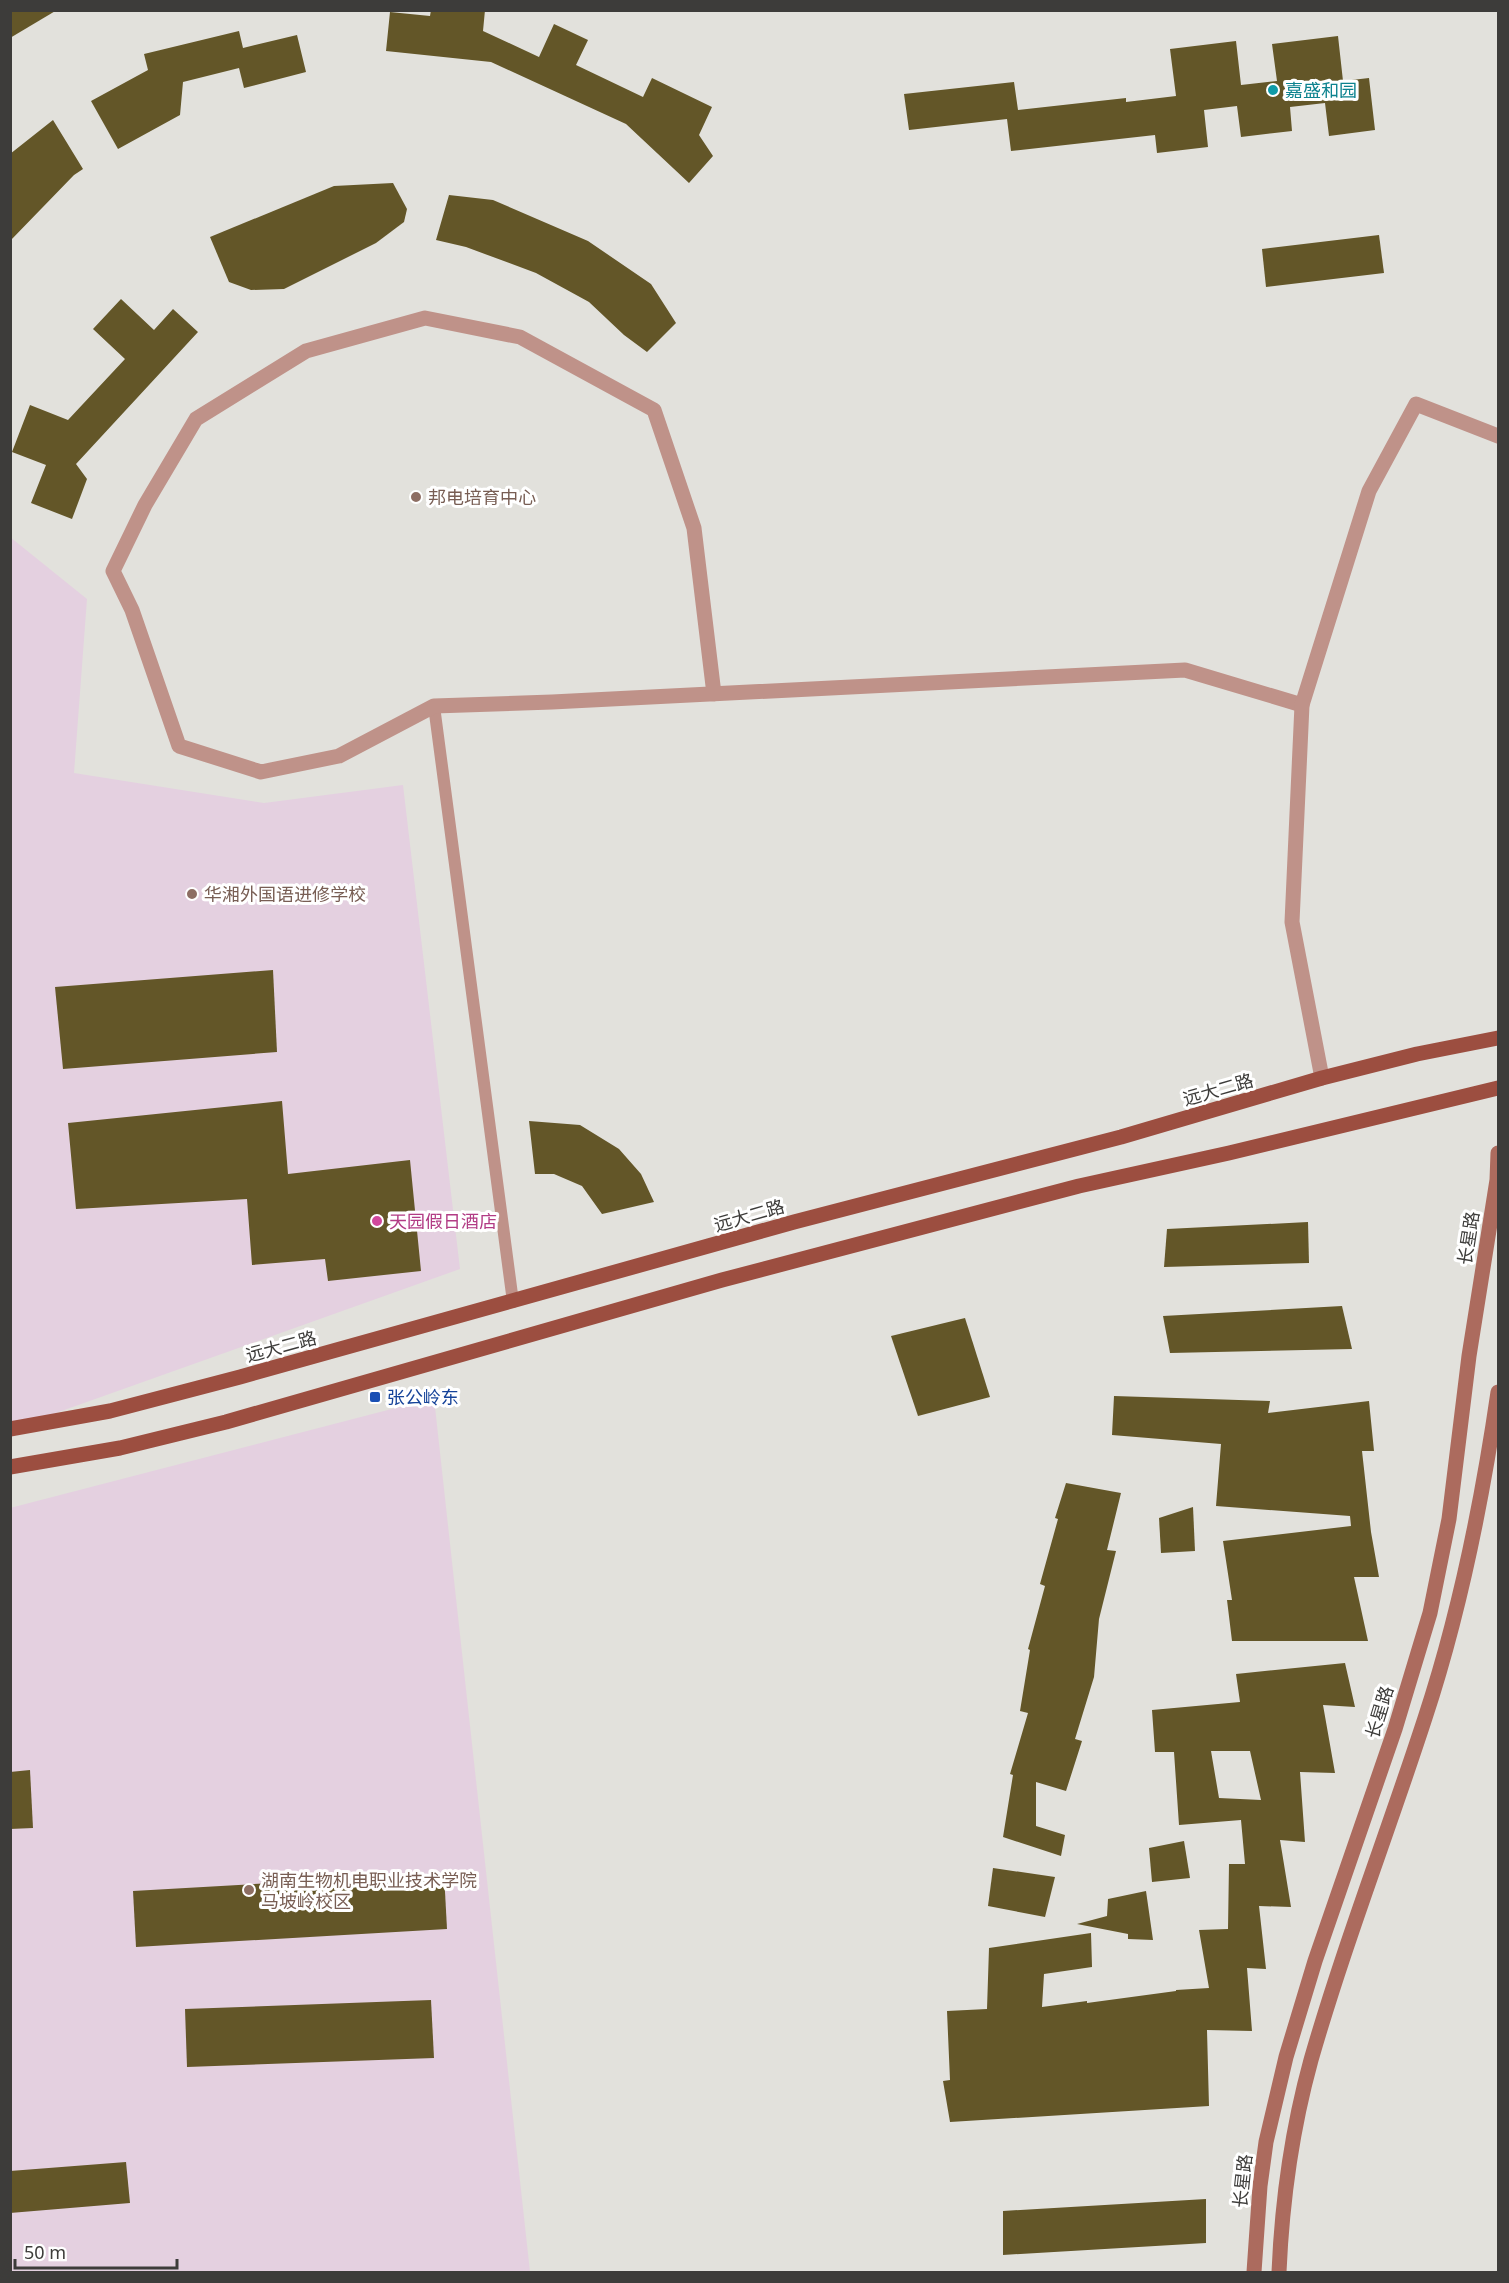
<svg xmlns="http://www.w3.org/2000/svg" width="1509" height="2283" font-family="'Noto Sans','Noto Sans SC',sans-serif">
<rect width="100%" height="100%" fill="#e2e1dc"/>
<g fill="#e4d0e0">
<path d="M10,537l77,62 -13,174 190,30 139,-18 57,484 -449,160z"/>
<path d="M434,1398l96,874h-519l-1,-764z"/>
</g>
<g fill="#635628" fill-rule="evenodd">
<path d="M10,10h47l-47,28z"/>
<path d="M431,10h54l-2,21 56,26 15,-33 34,16 -12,25 67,32 9,-19 60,29 -13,28 14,21 -24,27 -63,-59 -135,-62 -105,-11 4,-39 40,4z"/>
<path d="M239,31l4,17 54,-13 9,37 -62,16 -5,-20 -56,14 -3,33 -62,34 -27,-48 57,-31 -4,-16z"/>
<path d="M1338,36l5,45 26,-3 6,52 -46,6 -4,-33 -35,4 2,24 -51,6 -4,-31 -33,4 4,37 -51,6 -2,-18 -144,16 -4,-32 -98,11 -5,-36 110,-12 4,28 108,-12v4l50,-6 -6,-47 66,-8 5,44 36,-4 -5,-37z"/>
<path d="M53,120l30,49 -9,6 -64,66v-87z"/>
<path d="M393,183l14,26 -3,13 -28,21 -92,46 -33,1 -22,-8 -19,-45 124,-51z"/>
<path d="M449,195l44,5 95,41 63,43 25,39 -29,29 -23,-17 -35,-33 -53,-29 -70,-26 -30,-7z"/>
<path d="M1379,235l5,38 -118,14 -4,-38z"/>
<path d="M121,299l33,31 19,-21 25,23 -122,132 11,15 -15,40 -41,-16 15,-38 -34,-13 18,-47 38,15 57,-61 -32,-30z"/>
<path d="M273,970l4,82 -214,17 -8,-82z"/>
<path d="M282,1101l6,73 122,-14 11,111 -93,10 -3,-22 -73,6 -5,-66 -171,10 -8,-86z"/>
<path d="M529,1121l51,4 39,24 22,25 13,28 -52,12 -20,-28 -28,-12h-19z"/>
<path d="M1308,1222l1,41 -145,4 3,-38z"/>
<path d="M1342,1306l10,43 -182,4 -7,-37z"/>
<path d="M965,1318l25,79 -72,19 -27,-80z"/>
<path d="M1114,1396l156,5 -2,12 101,-12 5,50h-12l9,81 8,45h-25l14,64h-136l-5,-41h5l-9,-59 128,-15 -1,-10 -134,-10 5,-62 -109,-9z"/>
<path d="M1066,1483l55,10 -14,57 9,1 -17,68 -5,58 -19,62 7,2 -16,50 -30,-9v44l29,9 -4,21 -58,-19 10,-62 -3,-1 18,-61 -8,-2 10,-61 -2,-1 17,-63 -5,-2 18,-65 -3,-1z"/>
<path d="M1193,1507l2,44 -34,2 -2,-35z"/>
<path d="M1345,1663l10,44 -32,-2 12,68 -35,-1 5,70 -25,-2 11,67 -32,-1 7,63 -19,-1 5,63 -45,-1 2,76 -259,16 -7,-41 7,-1 -3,-69 40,-2 2,-61 102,-15 1,34 -48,7 -2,33 45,-6v2l89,-12v-1l33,-2 -10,-58 29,-1 1,-65h16l-4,-44 -62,5 -5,-73h-19l-3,-42 88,-8 -4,-28zM1211,1751h39l11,49 -42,-2z"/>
<path d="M30,1770l3,58 -23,1v-57z"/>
<path d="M1184,1841l6,37 -38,4 -3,-34z"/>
<path d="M993,1868l62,9 -10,40 -57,-11z"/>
<path d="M444,1873l3,56 -311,18 -3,-56z"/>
<path d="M1146,1891l7,49 -25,-1v-5l-51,-10 30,-8 1,-17z"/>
<path d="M431,2000l3,58 -247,9 -2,-58z"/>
<path d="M126,2162l4,41 -120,10v-42z"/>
<path d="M1206,2199v44l-203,12v-44z"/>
</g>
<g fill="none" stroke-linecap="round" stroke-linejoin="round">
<path stroke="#bf9289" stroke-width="12" d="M434,706l79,596"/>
<g stroke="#bf9289" stroke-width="15">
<path d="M714,694l-20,-166 -40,-118 -134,-73 -95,-19 -119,33 -110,68 -51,86 -32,66 19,39 47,136 82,26 78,-16 95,-50 118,-4 633,-32 117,35"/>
<path d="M1322,1078l-30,-156 10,-217 67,-214 47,-87 82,32"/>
</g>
<g stroke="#ac6b5e" stroke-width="15">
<path d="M1254,2272l6,-86 6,-44 20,-85 29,-96 80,-232 35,-116 19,-94 20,-163 28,-176 1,-27"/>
<path d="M1279,2272c3,-70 13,-143 32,-212 33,-115 77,-228 114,-342 35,-106 57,-216 73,-326"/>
</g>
<g stroke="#9c4e40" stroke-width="15">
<path d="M10,1429l100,-18 130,-34 554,-155 327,-85 201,-59 95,-24 81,-16"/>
<path d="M10,1467l110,-19 106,-26 496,-142 357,-94 150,-33 269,-65"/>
</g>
</g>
<circle fill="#0f9aa8" stroke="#fff" stroke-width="2" cx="1273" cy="90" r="6"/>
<g fill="#8d6e63" stroke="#fff" stroke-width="2">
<circle cx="416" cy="497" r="6"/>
<circle cx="192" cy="894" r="6"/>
<circle cx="249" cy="1890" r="6"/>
</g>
<circle fill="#d1479c" stroke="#fff" stroke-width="2" cx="377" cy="1221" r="6"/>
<rect fill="#1a4fb4" stroke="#fff" stroke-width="2" x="369" y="1391" width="12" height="12" rx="3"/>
<g text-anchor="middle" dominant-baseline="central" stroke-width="6" stroke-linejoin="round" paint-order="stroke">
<g font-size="18" fill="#0d838f" stroke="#fff" text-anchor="start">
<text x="1285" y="90">嘉盛和园</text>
</g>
<g font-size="18" fill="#785e54" stroke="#fff" text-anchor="start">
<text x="428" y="497">邦电培育中心</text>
<text x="204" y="894">华湘外国语进修学校</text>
<text x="261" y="1880">湖南生物机电职业技术学院<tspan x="261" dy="21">马坡岭校区</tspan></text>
</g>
<g font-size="18" fill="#3d3c3a" stroke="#fff">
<text transform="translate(1218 1089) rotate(-16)">远大二路</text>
<text transform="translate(749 1215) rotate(-16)">远大二路</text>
<text transform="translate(1468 1238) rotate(-81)">长星路</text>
<text transform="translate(281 1346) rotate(-15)">远大二路</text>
<text transform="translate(1379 1712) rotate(-73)">长星路</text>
<text transform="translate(1242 2181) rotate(-84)">长星路</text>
</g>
<g font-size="18" fill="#b23c85" stroke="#fff" text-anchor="start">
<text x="389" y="1221">天园假日酒店</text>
</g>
<g font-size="18" fill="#164399" stroke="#fff" text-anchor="start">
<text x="387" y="1397">张公岭东</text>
</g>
</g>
<rect width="1509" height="2283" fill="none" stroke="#3d3c3a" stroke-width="24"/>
<path d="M15 2259v9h162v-9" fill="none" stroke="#3d3c3a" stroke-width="3"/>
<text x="24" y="2259" font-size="18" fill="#3d3c3a" stroke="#ffffff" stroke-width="4.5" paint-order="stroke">50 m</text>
</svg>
